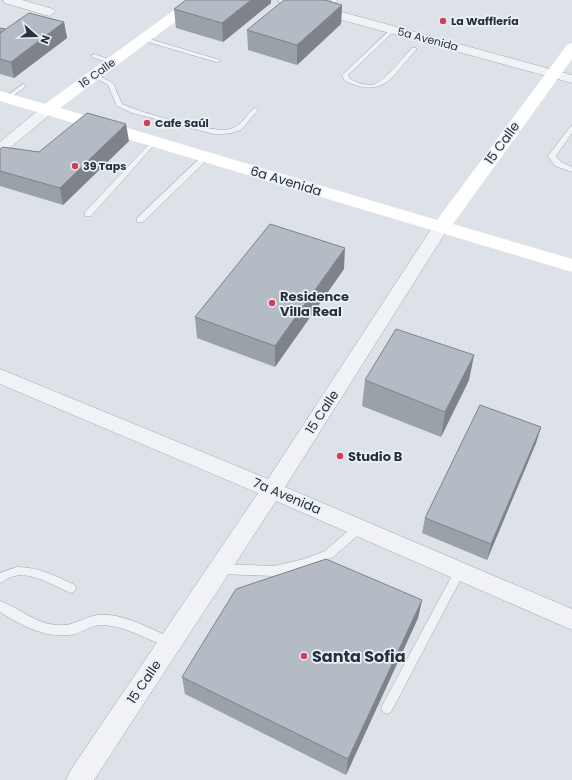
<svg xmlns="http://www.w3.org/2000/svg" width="572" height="780" font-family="Poppins,sans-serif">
<rect width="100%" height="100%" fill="#dde2e8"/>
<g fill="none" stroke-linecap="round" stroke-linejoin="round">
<g stroke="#a2a9b2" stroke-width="1">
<g id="lane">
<path d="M332,0h6l-12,11h-4v-2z"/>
<path d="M392,28l3,2 -1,1 -46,44 2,4c6,3 13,6 21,6 12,-1 32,-28 41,-37h4v2c-25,27 -31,49 -71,31l-3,-6 1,-1z"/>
<path d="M143,37l77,23 1,1 -5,1 -75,-22 -1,-1z"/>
<path d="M94,54l20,7 1,1 -3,2 -20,-7 -1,-1z"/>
<path d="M94,73l19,10 9,21c17,8 91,30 108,25 10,-2 16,-13 23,-20l2,-1 3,2 -17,20 -10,3 -9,1h-8l-82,-21 -15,-7 -9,-21 -16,-9v-2z"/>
<path d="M23,84l2,1v2l-16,12h-4v-2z"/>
<path d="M572,126v7l-16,23 5,6 11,5v5l-17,-6 -7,-10 22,-29z"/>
<path d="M154,140l2,1v2l-65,73h-6v-4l67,-71z"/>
<path d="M203,155h6l1,2 -67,65h-6v-4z"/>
<path d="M359,524l4,1 1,3 -1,3 -30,26 -28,10 -31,9 -54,-2 -4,-2 -1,-3 1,-3 4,-2 54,2 30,-7 21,-8 30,-26z"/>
<path d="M460,566l4,2 1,3 -74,141 -4,2 -4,-2 -2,-4 2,-4 73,-136z"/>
<path d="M17,567c21,0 39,9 58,18l1,3 -1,3 -4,2c-18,-7 -40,-23 -60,-16 -4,1 -7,4 -11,6v-10z"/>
<path d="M0,601c20,7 34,22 56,24 18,2 27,-8 42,-10 24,-3 55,15 76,24l2,4 -2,4 -4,1c-22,-8 -42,-21 -66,-23 -11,-1 -19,6 -29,9 -27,6 -53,-8 -75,-22z"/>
</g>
</g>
<g stroke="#a2a9b2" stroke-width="1">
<g id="street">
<path d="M3,0h19l31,9 2,3 -6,4 -44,-13z"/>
<path d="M278,0h20l274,75v8l-292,-80z"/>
<path d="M47,106l5,1 2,3 -2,3 -47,39 -5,1v-11l42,-35z"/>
<path d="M441,222l6,1 2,4 -164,260 287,122v21l-296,-129 -182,279h-28l4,-9 188,-278 -258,-109v-15l268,110 167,-256z"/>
</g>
</g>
<use href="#lane" fill="#f0f2f6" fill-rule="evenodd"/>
<use href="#street" fill="#f0f2f6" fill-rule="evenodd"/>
<path fill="#fff" fill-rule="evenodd" d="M188,0h16l-144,108 377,112 130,-175 5,-2v16l-119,165 119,35v13l-572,-171v-10l45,13z"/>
</g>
<g fill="#9ba1a9">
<path d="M271,3l-48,39 -47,-14 -2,-19z"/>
<path d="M342,5l-1,19 -44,41 -49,-15 -1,-20z"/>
<path d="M64,22l3,16 -53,40 -14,-4v-46l5,1z"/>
<path d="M129,141l-66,64 -63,-19v-37l39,3z"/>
<path d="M344,269l-69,98 -78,-29 -2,-21z"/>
<path d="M474,355l-5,25 -28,57 -79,-31 3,-26z"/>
<path d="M541,427l-5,16 -49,117 -65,-27 3,-15z"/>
<path d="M422,600l-4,18 -72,157 -161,-81 -3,-17z"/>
</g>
<g fill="#7e838a">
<path d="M251,0h20v3l-48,39 -1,-19z"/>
<path d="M342,5l-1,19 -44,41v-20z"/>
<path d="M64,22l3,16 -53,40 -3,-16z"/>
<path d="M126,124l3,17 -66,64 -3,-17z"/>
<path d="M345,248l-1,21 -69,98v-21z"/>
<path d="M474,355l-5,25 -28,57 4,-25z"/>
<path d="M541,427l-5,16 -49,117 4,-16z"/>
<path d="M422,600l-4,18 -72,157 2,-16z"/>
</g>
<g fill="#b4bbc5" stroke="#7e838a">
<path d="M186,0h65l-29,23 -48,-14z"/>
<path d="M284,0h41l17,5 -45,40 -50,-15z"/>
<path d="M29,13l35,9 -53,40 -11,-3v-26z"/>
<path d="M0,28l5,1 -5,4z"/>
<path d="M87,113l39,11 -66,64 -60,-17v-22l3,-2 36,5z"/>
<path d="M270,224l75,24 -70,98 -80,-29z"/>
<path d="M396,329l78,26 -29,57 -80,-32z"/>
<path d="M480,405l61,22 -50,117 -66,-26z"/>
<path d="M326,559l96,41 -74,159 -166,-82 54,-88z"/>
</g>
<g fill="#d33c5b" stroke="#ecf1f5" stroke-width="1.5">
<circle cx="443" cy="21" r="4"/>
<circle cx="147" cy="123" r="4"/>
<circle cx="75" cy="166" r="4"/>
<circle cx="272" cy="303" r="4"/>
<circle cx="340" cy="456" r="4"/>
<circle cx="304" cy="656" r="4"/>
</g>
<g text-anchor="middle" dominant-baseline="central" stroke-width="3.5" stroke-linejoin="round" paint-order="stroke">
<g font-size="11" font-weight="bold" fill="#26303f" stroke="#ecf1f5" text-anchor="start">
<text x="451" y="21">La Wafflería</text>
<text x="155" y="123">Cafe Saúl</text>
<text x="83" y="166">39 Taps</text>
</g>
<g font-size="11" fill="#26303f" stroke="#ecf1f5">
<text transform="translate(428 39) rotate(15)">5a Avenida</text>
<text transform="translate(97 73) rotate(-36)">16 Calle</text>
</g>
<g font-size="13" fill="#26303f" stroke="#ecf1f5">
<text transform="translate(502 143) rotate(-54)">15 Calle</text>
<text transform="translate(286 181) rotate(17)">6a Avenida</text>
<text transform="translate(322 412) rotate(-57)">15 Calle</text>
<text transform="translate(287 496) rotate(23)">7a Avenida</text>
<text transform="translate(144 682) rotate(-56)">15 Calle</text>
</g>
<g font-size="13" font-weight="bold" fill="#26303f" stroke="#ecf1f5" text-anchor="start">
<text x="280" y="296">Residence<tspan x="280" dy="15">Villa Real</tspan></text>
<text x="348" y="456">Studio B</text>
</g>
<g font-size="16" font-weight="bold" fill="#26303f" stroke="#ecf1f5" text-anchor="start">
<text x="312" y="656">Santa Sofia</text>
</g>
</g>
<g transform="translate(36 36) rotate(110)" stroke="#ecf1f5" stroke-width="3" paint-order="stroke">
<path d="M0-3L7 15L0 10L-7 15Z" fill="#26303f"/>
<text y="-6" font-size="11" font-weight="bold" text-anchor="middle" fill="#26303f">N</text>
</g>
</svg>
